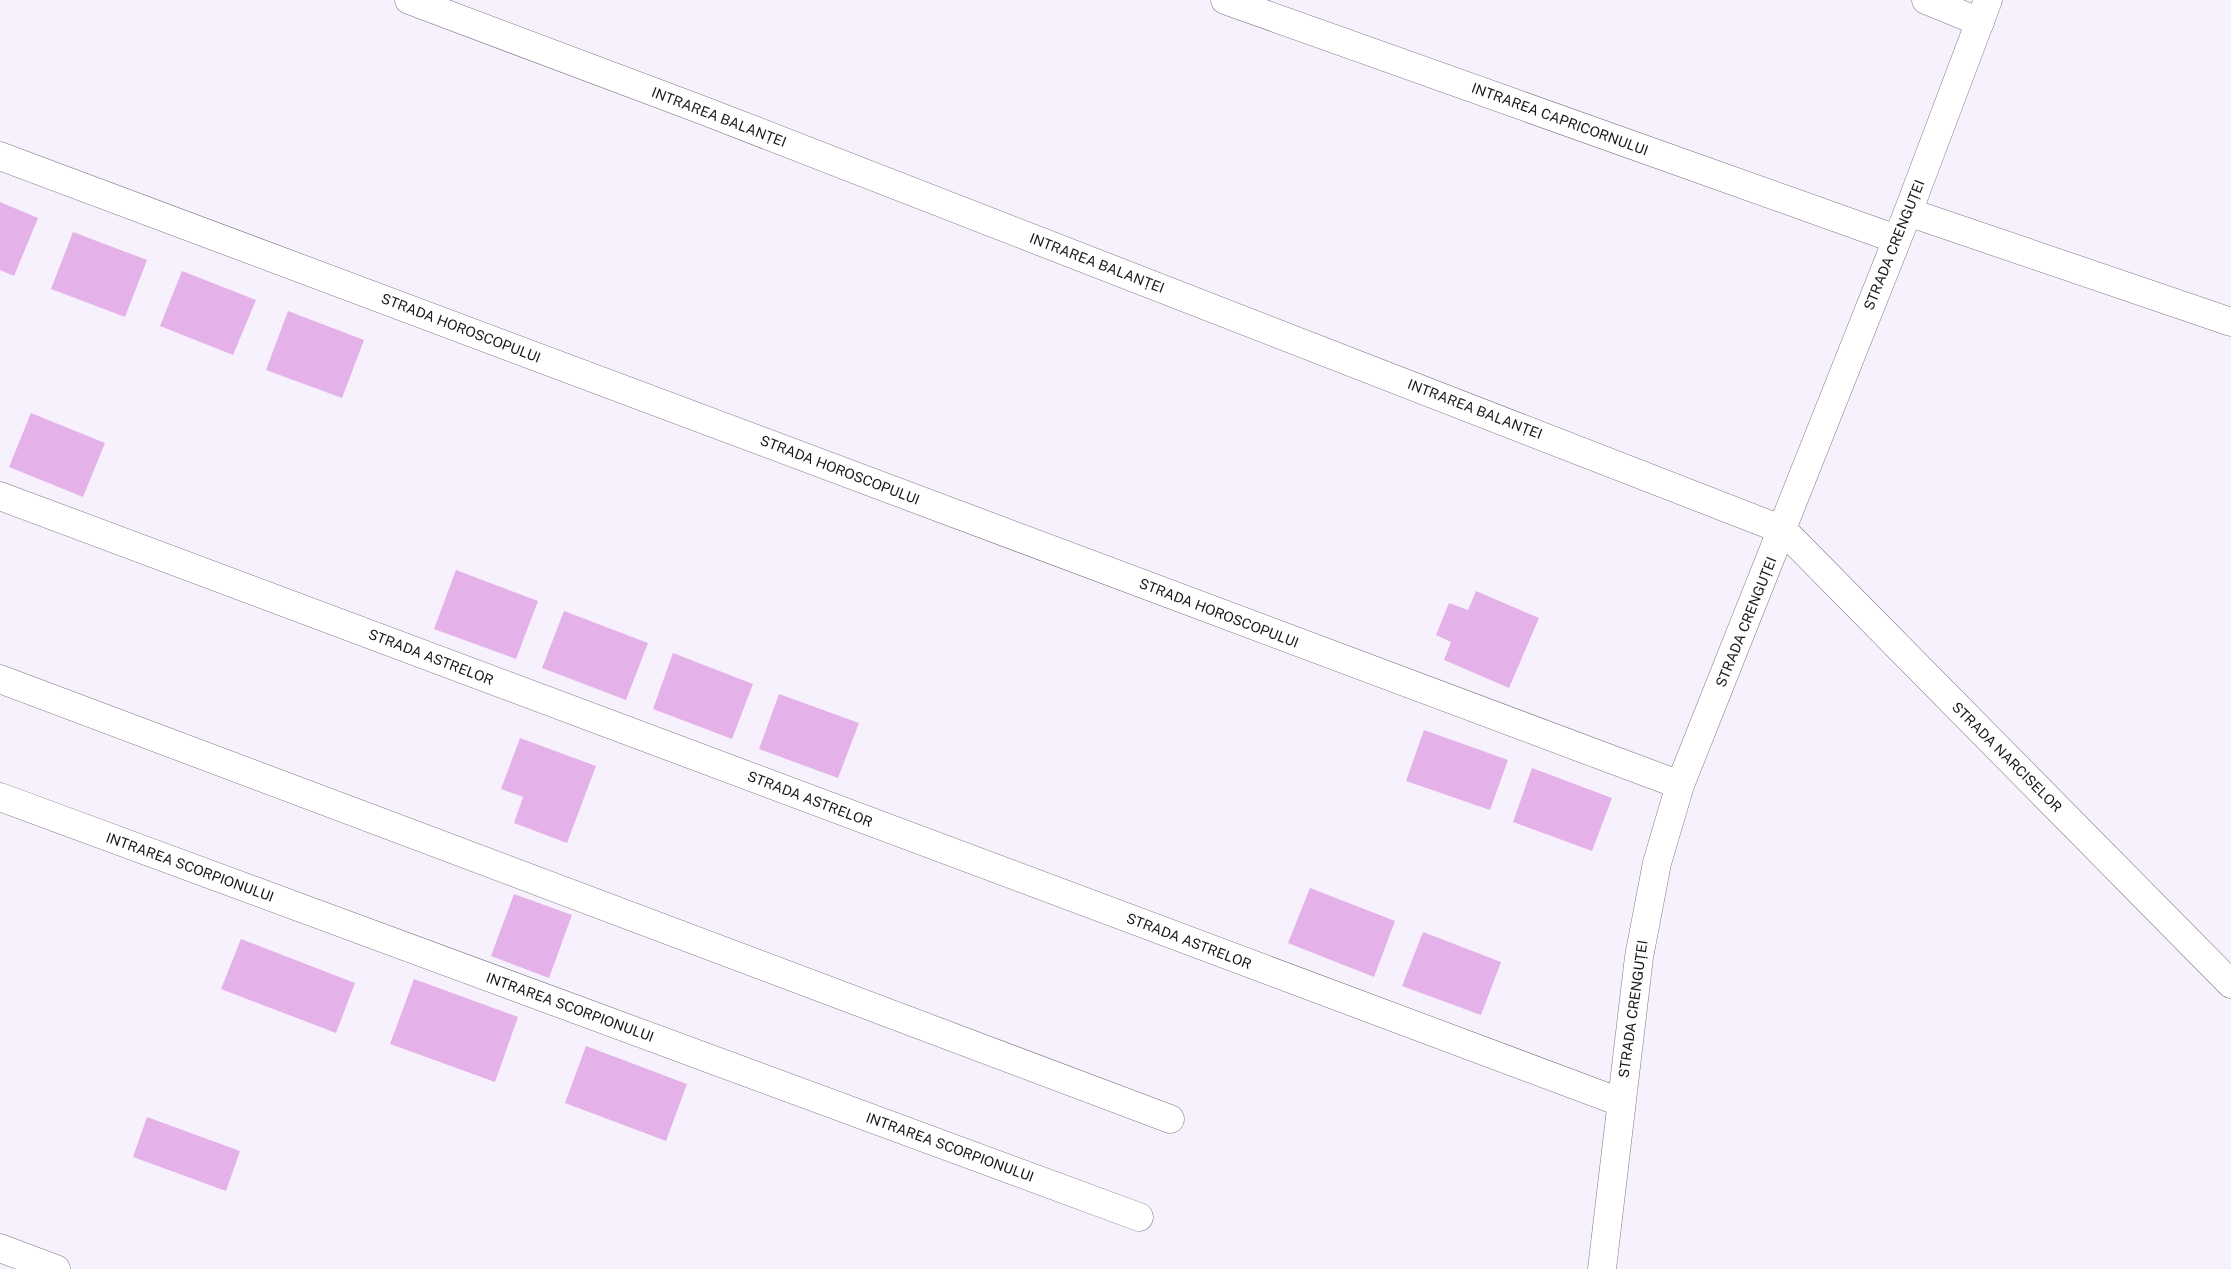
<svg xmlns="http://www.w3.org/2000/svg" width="2231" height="1269" font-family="'Public Sans',sans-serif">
<rect width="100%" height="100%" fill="#f7f1fe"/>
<g fill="#e4b2e9">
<path d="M0,202l38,16 -24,58 -14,-6z"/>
<path d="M73,232l74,28 -22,57 -74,-28z"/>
<path d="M182,271l74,29 -23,55 -73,-29z"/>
<path d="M288,311l76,29 -22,58 -76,-28z"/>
<path d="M31,413l74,30 -22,54 -74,-30z"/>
<path d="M456,570l82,31 -22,58 -82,-30z"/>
<path d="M1476,591l63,27 -30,70 -65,-28 7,-18 -15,-7 13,-32 19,7z"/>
<path d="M564,611l84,32 -22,57 -84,-32z"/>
<path d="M673,653l80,31 -21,55 -79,-30z"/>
<path d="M779,694l80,29 -21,55 -79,-29z"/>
<path d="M1424,730l84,30 -18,50 -84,-29z"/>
<path d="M520,738l76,28 -29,77 -53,-20 9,-26 -22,-8z"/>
<path d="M1532,768l80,30 -20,53 -79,-29z"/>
<path d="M1310,888l85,33 -21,56 -86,-34z"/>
<path d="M514,894l58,21 -23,63 -58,-22z"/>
<path d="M1423,932l78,30 -20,53 -79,-29z"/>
<path d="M241,939l114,44 -19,50 -115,-44z"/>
<path d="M414,979l104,38 -23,65 -105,-38z"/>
<path d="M586,1046l101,38 -21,57 -101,-38z"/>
<path d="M147,1117l93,34 -14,40 -93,-34z"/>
</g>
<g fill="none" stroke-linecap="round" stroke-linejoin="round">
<g stroke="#7d7783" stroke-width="29">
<g id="minor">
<path d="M409,0l293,110 1081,420 448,454"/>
<path d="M1225,0l671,239"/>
<path d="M1926,0l54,22"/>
<path d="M0,156l1680,629"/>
<path d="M1908,212l323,110"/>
<path d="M0,496l1620,606"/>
<path d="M0,679l1170,440"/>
<path d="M0,797l1139,420"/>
<path d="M0,1248l56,21"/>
<path d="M1602,1269l37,-312 18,-94 23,-78 228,-573 80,-212"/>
</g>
</g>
<use href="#minor" stroke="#fff" stroke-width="28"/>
</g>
<g text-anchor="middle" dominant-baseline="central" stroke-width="4" stroke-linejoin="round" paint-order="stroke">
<g font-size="14" fill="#19171b" stroke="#fff">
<text transform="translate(719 117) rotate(21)">INTRAREA BALANȚEI</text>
<text transform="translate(1560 119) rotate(20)">INTRAREA CAPRICORNULUI</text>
<text transform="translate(1894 245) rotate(-68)">STRADA CRENGUȚEI</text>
<text transform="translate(1097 263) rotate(21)">INTRAREA BALANȚEI</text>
<text transform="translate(461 328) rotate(21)">STRADA HOROSCOPULUI</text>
<text transform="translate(1475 409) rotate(21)">INTRAREA BALANȚEI</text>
<text transform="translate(840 470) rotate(21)">STRADA HOROSCOPULUI</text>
<text transform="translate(1219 613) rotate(21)">STRADA HOROSCOPULUI</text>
<text transform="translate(1746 622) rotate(-68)">STRADA CRENGUȚEI</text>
<text transform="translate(431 657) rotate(21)">STRADA ASTRELOR</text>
<text transform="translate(2007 757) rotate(45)">STRADA NARCISELOR</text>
<text transform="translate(810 799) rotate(21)">STRADA ASTRELOR</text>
<text transform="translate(190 867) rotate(20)">INTRAREA SCORPIONULUI</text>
<text transform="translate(1189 941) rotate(21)">STRADA ASTRELOR</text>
<text transform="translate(570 1007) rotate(20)">INTRAREA SCORPIONULUI</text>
<text transform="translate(1633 1009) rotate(-82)">STRADA CRENGUȚEI</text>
<text transform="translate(950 1147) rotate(20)">INTRAREA SCORPIONULUI</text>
</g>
</g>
</svg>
